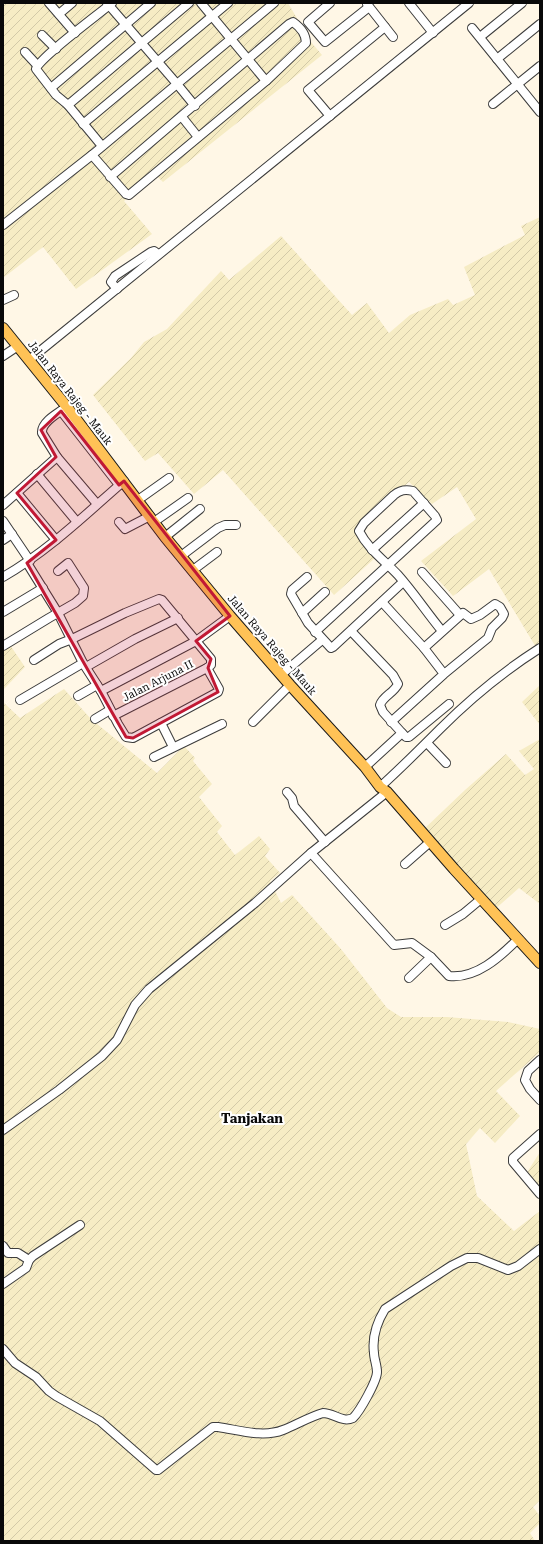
<svg xmlns="http://www.w3.org/2000/svg" width="543" height="1544" font-family="'Roboto Serif',serif">
<defs>
<pattern id="farmland-furrows" width="10" height="10" patternUnits="userSpaceOnUse"><rect width="10" height="10" fill="#f6ecc4"/><path d="M-1 1l2-2M0 10L10 0M9 11l2-2" fill="none" stroke="#d2c9a7"/></pattern>
</defs>
<rect width="100%" height="100%" fill="#fff7e6"/>
<g fill="url(#farmland-furrows)">
<path d="M3,3h285l23,39 11,13 -159,127 -7,-7 -32,26 28,33 -76,55 -33,-42 -40,31z"/>
<path d="M540,217v430l-3,2 -48,-80 -36,27 -32,-35 55,-42 -19,-32 -25,17 -23,-22 -52,43 18,33 -41,37 -111,-125 -29,24 -36,-41 -13,8 -52,-66 38,-37 13,-16 23,-13 54,-58 8,9 52,-44 71,79 15,-12 22,30 21,-18 38,-16 5,6 22,-10 -11,-28 61,-32 -4,-9z"/>
<path d="M10,645l15,22 -22,23v-40z"/>
<path d="M540,685v40l-18,-23z"/>
<path d="M64,689l27,30 66,54 27,-27 11,12 -2,3 19,23 -13,13 23,29 -5,6 18,23 24,-19 11,13 -5,7 15,17 -10,8 11,22 11,-8 49,54 46,59 14,9h46l61,5 32,7v23l-44,39 24,25 -25,27 -15,-15 -14,16 11,52 37,35 26,-20v289l-7,7 7,9v7l-10,10 5,8h-532v-839l17,16z"/>
<path d="M540,739v165l-21,-16 -25,22 -70,-81 41,-39 41,-36 19,21 9,-6 -15,-18z"/>
<path d="M540,1152v37l-14,-15z"/>
</g>
<g fill="none" stroke-linecap="round" stroke-linejoin="round">
<g stroke="#3c3c3c" stroke-width="10">
<g id="minor">
<path d="M49,3l26,30"/>
<path d="M107,3l70,81 18,22"/>
<path d="M201,3l65,78"/>
<path d="M330,3l-22,19 17,20 44,-35"/>
<path d="M409,3l24,30"/>
<path d="M367,4l26,33"/>
<path d="M59,14l13,-11"/>
<path d="M472,28l68,84"/>
<path d="M42,35l14,14"/>
<path d="M480,37l42,-34"/>
<path d="M25,52l12,13"/>
<path d="M497,59l43,-35"/>
<path d="M51,88l100,-85"/>
<path d="M493,104l47,-38"/>
<path d="M68,105l121,-102"/>
<path d="M330,116l-22,-26 77,-63"/>
<path d="M182,117l16,20"/>
<path d="M83,124l145,-121"/>
<path d="M102,146l-34,-41 -12,-10 -20,-26c3,-11 63,-55 76,-66"/>
<path d="M92,155l34,39 3,1 137,-114 40,-38c0,-9 -6,-16 -13,-21l-4,2 -179,153"/>
<path d="M3,225l89,-70 182,-152"/>
<path d="M117,289l-6,-7 4,-6 36,-24 3,-1 4,3"/>
<path d="M3,300l11,-5"/>
<path d="M3,356l15,-10"/>
<path d="M29,360l440,-357"/>
<path d="M61,411l58,74"/>
<path d="M57,457l40,47"/>
<path d="M37,474l40,48"/>
<path d="M17,493l39,47"/>
<path d="M138,500l31,-22"/>
<path d="M3,505l54,-48 -15,-24c-1,-11 16,-20 25,-26"/>
<path d="M3,521l27,40"/>
<path d="M119,522l6,7 25,-13"/>
<path d="M154,522l34,-24"/>
<path d="M165,537l35,-28"/>
<path d="M3,540l9,-6"/>
<path d="M372,550l52,-47"/>
<path d="M181,556l37,-28 7,-3h11"/>
<path d="M27,563l31,50 25,50 18,28 17,33 8,13 7,1 85,-46 1,-3 -12,-21"/>
<path d="M193,570l24,-18"/>
<path d="M422,572l38,43"/>
<path d="M3,577c45,-26 82,-62 121,-96"/>
<path d="M307,577l-15,13 -1,4 17,29 23,25 2,-1 70,-65"/>
<path d="M382,602l42,46"/>
<path d="M3,612l40,-24"/>
<path d="M302,613l23,-21"/>
<path d="M351,631l42,44 5,9c-4,9 -15,12 -18,21l3,7 19,21 -37,34"/>
<path d="M315,632l122,-112 -2,-4 -22,-25c-8,-2 -13,-1 -19,4l-30,28 -5,8c9,18 26,30 39,44 16,18 29,38 44,56"/>
<path d="M3,646l46,-28 26,-15 8,-7 1,-8 -16,-25 -10,8"/>
<path d="M34,660l25,-16 13,-5 53,-26 34,-14 3,1 49,59v6l-4,3 -94,48"/>
<path d="M86,667l49,-28 43,-21"/>
<path d="M281,675l41,-35"/>
<path d="M101,691l95,-50 34,-25"/>
<path d="M78,696l19,-11"/>
<path d="M20,700l63,-37"/>
<path d="M95,719l15,-9"/>
<path d="M253,722l37,-37"/>
<path d="M391,722l53,-48 44,-36 4,-10 10,-10 2,-4 -4,-7 -5,-3 -15,11 -9,4 -8,-6 -39,35 20,26"/>
<path d="M161,723l12,24"/>
<path d="M402,733l4,4h3l40,-33"/>
<path d="M427,743l19,20"/>
<path d="M154,757l68,-33"/>
<path d="M380,787c20,-18 40,-38 60,-58 30,-30 64,-58 100,-81"/>
<path d="M287,792l5,6 2,8 31,36"/>
<path d="M311,853l83,92 18,-2 19,14 18,19c27,3 51,-19 69,-37"/>
<path d="M405,864l25,-22"/>
<path d="M445,925l18,-11 18,-15"/>
<path d="M409,978l22,-21"/>
<path d="M540,1060l-12,11 -3,9 5,9 10,11"/>
<path d="M3,1130l56,-40 43,-34 15,-16 18,-35 14,-16 106,-86 56,-50 76,-61"/>
<path d="M540,1134l-27,24v4l27,32"/>
<path d="M3,1246l5,7h10l11,7"/>
<path d="M3,1284l23,-16 3,-8 4,-4 47,-31"/>
<path d="M3,1349l12,14 21,14 13,14 7,5 44,25 56,49h2l55,-43h5c21,3 45,11 65,3 13,-5 26,-13 40,-17 11,0 19,10 30,5 7,-7 24,-37 24,-46 0,-7 -3,-13 -3,-19 -2,-15 3,-31 11,-44l66,-43 16,-8h11l30,12 10,-4 22,-17"/>
</g>
</g>
<g stroke="#1a1a1a" stroke-width="12">
<path id="major" d="M3,328l64,79 98,130 65,79 60,69 75,82 15,20 7,5 67,77 86,94"/>
</g>
<use href="#minor" stroke="#fff" stroke-width="8"/>
<use href="#major" stroke="#ffc256" stroke-width="10"/>
</g>
<path fill="#c11935" fill-opacity="0.2" stroke="#c11935" stroke-width="3" stroke-linejoin="round" d="M61,411l58,74 5,-4 106,135 -34,25 15,18 -3,9 10,24 -85,46 -7,-1 -99,-174 29,-23 -39,-47 39,-36 -15,-27z"/>
<g text-anchor="middle" dominant-baseline="central" stroke-width="4" stroke-linejoin="round" paint-order="stroke">
<g font-size="11" fill="#090909" stroke="#fff">
<text transform="translate(70 393) rotate(52)">Jalan Raya Rajeg - Mauk</text>
<text transform="translate(272 645) rotate(49)">Jalan Raya Rajeg - Mauk</text>
<text transform="translate(158 681) rotate(-27)">Jalan Arjuna II</text>
</g>
<g font-size="13" font-weight="bold" fill="#090909" stroke="#fff">
<text x="252" y="1118">Tanjakan</text>
</g>
</g>
<rect width="543" height="1544" fill="none" stroke="#090909" stroke-width="8"/>
</svg>
